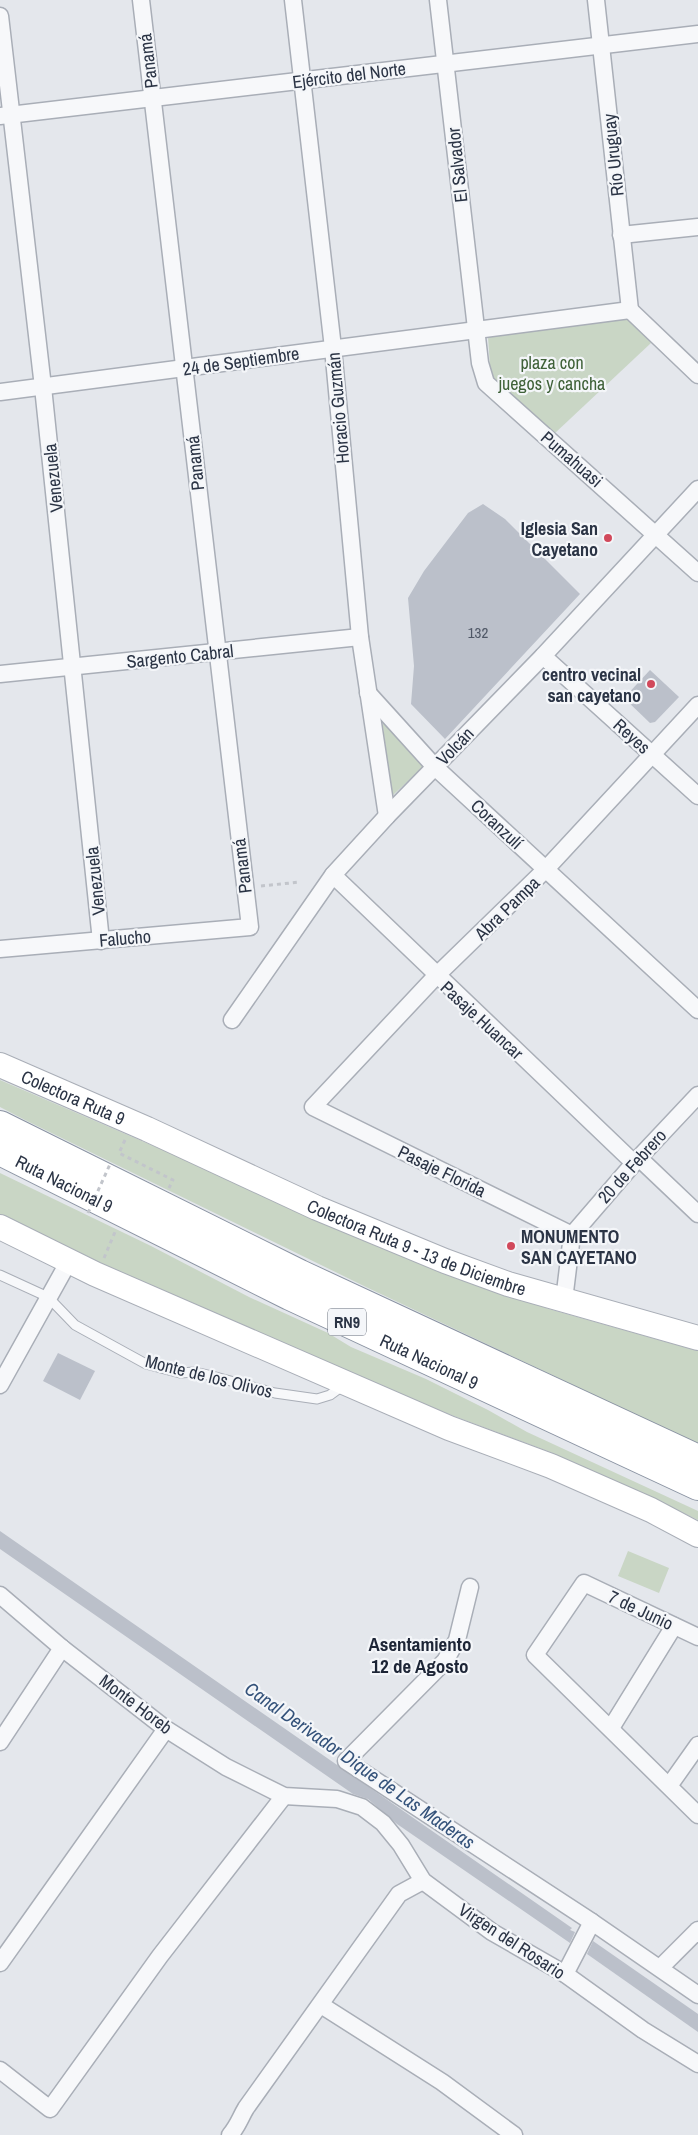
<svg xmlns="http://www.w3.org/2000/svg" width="698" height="2135" font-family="'Archivo Narrow',sans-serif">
<rect width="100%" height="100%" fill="#e4e7ec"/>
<g fill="#c9d6c5">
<path d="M629,315l22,28 -97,91 -63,-53 -3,-44z"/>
<path d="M382,719l42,47 -32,30z"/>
<path d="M0,1080l454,195 95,34 149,42v93l-332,-157 -341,-167 -25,-13z"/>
<path d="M0,1173l151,73 98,51 79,36 23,14 75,32 62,31 39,22 171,79v9l-54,-26 -48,-19 -46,-23 -131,-49 -419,-182z"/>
<path d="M628,1551l41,17 -10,25 -41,-17z"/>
</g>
<g fill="#bbc0ca">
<path d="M483,504l22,15 75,75 -135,145 -34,-35 3,-38 -6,-68 16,-27 44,-58z"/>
<path d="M650,670l29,27 -24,25 -5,1 -26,-25z"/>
<path d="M58,1353l37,18 -15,29 -37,-19z"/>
<path d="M0,1531l572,397 -2,2 5,2 -5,11 -173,-119 -29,-25 -15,-5 -353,-245z"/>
<path d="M593,1941l105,73v18l-111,-78z"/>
</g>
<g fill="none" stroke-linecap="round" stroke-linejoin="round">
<g stroke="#a9aeb7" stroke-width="11">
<path id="lane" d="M0,1275l48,22 27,28 71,39 34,9 15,-1 17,4 63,17 42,6 13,-4 15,-11"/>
</g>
<g stroke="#a9aeb7" stroke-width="19">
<g id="street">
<path d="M293,0l40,348 27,289 27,179"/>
<path d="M438,0l42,363 6,20 212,190"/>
<path d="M596,0l34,310"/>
<path d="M0,16l43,371 58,554"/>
<path d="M0,116l698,-82"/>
<path d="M621,235l77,-8"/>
<path d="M630,310l68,65"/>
<path d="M0,392l630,-82"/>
<path d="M543,656l155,140"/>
<path d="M0,674l360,-37"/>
<path d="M368,693l67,74 263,243"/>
<path d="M333,875l301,288"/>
<path d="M0,949l250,-22 -109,-927"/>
<path d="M232,1020l101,-145 54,-59 156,-160 155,-167"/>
<path d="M639,1158l59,56"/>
<path d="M572,1235l-259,-128 123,-131 110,-107 152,-164"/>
<path d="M564,1300l8,-65 62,-72 64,-68"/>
<path d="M0,1385l69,-124"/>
<path d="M470,1587l-13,53 -12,21 -99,100 246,161 106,73"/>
<path d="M0,1595l62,53 104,81 60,38 58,29 53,3 25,8 21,16 18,22 22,36 69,51 73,42 78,56 55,34"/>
<path d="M698,1637l-114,-54 -49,72 163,160"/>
<path d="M611,1728l63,-102"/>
<path d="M0,1742l62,-94"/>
<path d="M669,1786l29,-41"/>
<path d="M0,1963l166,-234"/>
<path d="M660,1968l38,-38"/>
<path d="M565,1974l27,-52"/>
<path d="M321,2005l121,77 72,53"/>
<path d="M0,2070l50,39 110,-153 124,-160"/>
<path d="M230,2135c8,-9 10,-17 16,-27l153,-214 24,-13"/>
</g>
</g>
<g stroke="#a9aeb7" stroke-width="26">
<g id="secondary">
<path id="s1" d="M0,1065l147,64 170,79 128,53 63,23 190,54"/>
<path d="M0,1227l95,47 354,154 102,38 100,44 47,25"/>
</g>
</g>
<g stroke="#8b94a3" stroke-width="30">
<g id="highway">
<path d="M0,1125l300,149 398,185"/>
<path id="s2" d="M0,1151l290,145 408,190"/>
</g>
</g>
<g stroke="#c2c5cb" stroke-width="3" stroke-dasharray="4 4" stroke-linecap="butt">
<path d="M261,886l39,-4"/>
<path d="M125,1140l-6,13 54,27 -4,8"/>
<path d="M104,1258l11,-26"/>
</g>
<use href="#lane" stroke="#f7f8fa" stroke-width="9"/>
<use href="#street" stroke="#f7f8fa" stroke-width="16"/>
<use href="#secondary" stroke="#fff" stroke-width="24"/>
<use href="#highway" stroke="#fff" stroke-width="28"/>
<path stroke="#c2c5cb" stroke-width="3" stroke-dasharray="4 4" stroke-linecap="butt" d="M88,1213l23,-51"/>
</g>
<g fill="#d1495b" stroke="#f4f6f9" stroke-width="2">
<circle cx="608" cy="538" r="5"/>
<circle cx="651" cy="684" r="5"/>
<circle cx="511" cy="1246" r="5"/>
</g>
<g text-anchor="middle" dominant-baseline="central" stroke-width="4.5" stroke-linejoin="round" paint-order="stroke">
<g font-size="15" fill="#4f5766">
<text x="478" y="632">132</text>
</g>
<rect fill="#f4f6f9" stroke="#676e7b" stroke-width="1" x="328" y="1308.5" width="38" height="27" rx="4"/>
<g font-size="16" font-weight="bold" fill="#2b3445">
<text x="347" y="1322">RN9</text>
</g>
<g font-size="18" fill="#2b3445" stroke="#f4f6f9">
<text transform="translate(148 61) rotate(-97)">Panamá</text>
<text transform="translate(349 75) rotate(-7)">Ejército del Norte</text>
<text transform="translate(613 155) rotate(-96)">Río Uruguay</text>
<text transform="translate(457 165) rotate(-96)">El Salvador</text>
<text transform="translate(241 361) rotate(-8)">24 de Septiembre</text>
<text transform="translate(338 408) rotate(-95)">Horacio Guzmán</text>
<text transform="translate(572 459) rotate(41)">Pumahuasi</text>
<text transform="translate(195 463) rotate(-96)">Panamá</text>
<text transform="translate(53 478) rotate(-96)">Venezuela</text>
<text transform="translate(180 656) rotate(-6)">Sargento Cabral</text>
<text transform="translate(632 736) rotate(42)">Reyes</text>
<text transform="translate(455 746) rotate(-46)">Volcán</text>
<text transform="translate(497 824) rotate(43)">Coranzulí</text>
<text transform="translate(242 866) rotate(-97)">Panamá</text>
<text transform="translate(95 881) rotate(-96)">Venezuela</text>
<text transform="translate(507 908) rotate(-44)">Abra Pampa</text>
<text transform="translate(125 938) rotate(-5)">Falucho</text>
<text transform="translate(482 1020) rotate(43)">Pasaje Huancar</text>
<text stroke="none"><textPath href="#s1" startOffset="80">Colectora Ruta 9</textPath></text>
<text transform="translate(632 1166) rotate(-48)">20 de Febrero</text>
<text transform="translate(442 1171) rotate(26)">Pasaje Florida</text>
<text stroke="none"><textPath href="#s2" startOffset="72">Ruta Nacional 9</textPath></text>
<text stroke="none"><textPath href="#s1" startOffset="455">Colectora Ruta 9 - 13 de Diciembre</textPath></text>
<text stroke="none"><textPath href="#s2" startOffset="478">Ruta Nacional 9</textPath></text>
<text transform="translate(209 1376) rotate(14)">Monte de los Olivos</text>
<text transform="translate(641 1610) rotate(25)">7 de Junio</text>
<text transform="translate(136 1704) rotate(37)">Monte Horeb</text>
<text transform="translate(512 1941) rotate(33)">Virgen del Rosario</text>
</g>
<g font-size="18" fill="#3f6138" stroke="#f4f6f9">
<text x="552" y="362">plaza con<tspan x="552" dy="21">juegos y cancha</tspan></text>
</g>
<g font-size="18" font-weight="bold" fill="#2b3445" stroke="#f4f6f9" text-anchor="end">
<text x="598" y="528">Iglesia San<tspan x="598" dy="21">Cayetano</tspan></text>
<text x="641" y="674">centro vecinal<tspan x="641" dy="21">san cayetano</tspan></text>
<text x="521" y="1236" text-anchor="start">MONUMENTO<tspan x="521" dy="21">SAN CAYETANO</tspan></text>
</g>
<g font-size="19" font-weight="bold" fill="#1d2536" stroke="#f4f6f9">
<text x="420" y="1644">Asentamiento<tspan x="420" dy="22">12 de Agosto</tspan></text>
</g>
<g font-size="19" font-style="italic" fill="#34527a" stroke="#f4f6f9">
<text transform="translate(360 1765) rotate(35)">Canal Derivador Dique de Las Maderas</text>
</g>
</g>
</svg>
